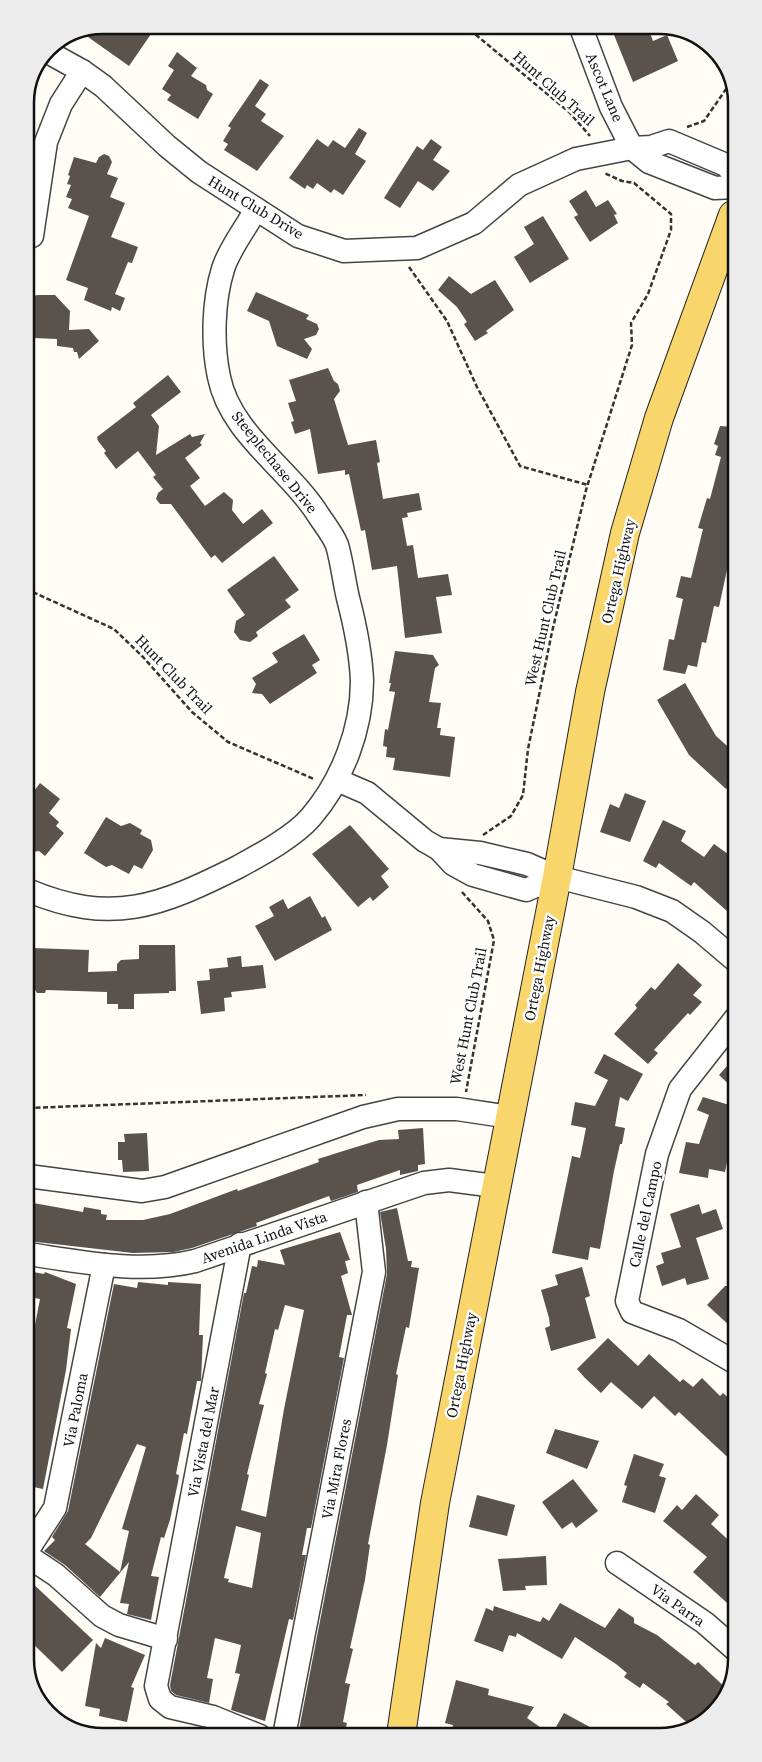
<svg xmlns="http://www.w3.org/2000/svg" width="762" height="1762" font-family="'Source Serif 4',serif">
<rect width="100%" height="100%" fill="#fffdf5"/>
<g fill="#5a524d" fill-rule="evenodd">
<path d="M103,25h35l13,9 -22,32 -41,-29 5,-8z"/>
<path d="M610,25h37l6,16 14,-6 11,26 -45,21z"/>
<path d="M177,52l20,16 -6,8 15,9 1,5 6,4 -15,25 -31,-19 4,-5 -9,-6 12,-19 -6,-4z"/>
<path d="M260,79l9,6 -14,21 11,8 -5,7 23,15 -27,35 -33,-21 4,-6 -5,-3 8,-13 -3,-2z"/>
<path d="M359,128l8,5 -12,21 11,7 -23,34 -9,-6 -3,4 -14,-10 -4,6 -6,-4 -2,4 -16,-11 28,-39 11,8 5,-7 12,8z"/>
<path d="M431,139l11,8 -9,13 17,11 -17,20 -15,-10 -18,27 -16,-10 33,-52 6,4z"/>
<path d="M104,154l5,2 3,6 -5,12 11,4 -8,19 15,6 -14,34 27,10 -6,16 -4,-1 -13,32 10,4 -5,13 -8,-4 -1,4 -27,-11 4,-12 -22,-8 23,-64 -21,-8 4,-9 -6,-2 5,-12 -4,-1 3,-8 -2,-1 6,-18 22,6 3,-6z"/>
<path d="M586,190l10,17 12,-7 9,14 -3,1 4,8 -28,19 -16,-25 4,-2 -9,-14z"/>
<path d="M543,216l26,43 -39,24 -16,-26 20,-13 -10,-17z"/>
<path d="M449,276l22,18 24,-14 19,30 -28,21 2,2 -13,8 -11,-17 3,-2 -10,-15 -19,-17z"/>
<path d="M256,292l53,23 -3,4 11,5 2,5 -3,6 -12,4 8,10 -5,10 -30,-13 -8,-25 -22,-10z"/>
<path d="M38,295h17l15,16 -1,19 20,-1 10,12 -20,18 -2,-7h-3l-1,-4 -16,-2v-7l-23,-1v-6h-8v-35z"/>
<path d="M328,368l6,13 4,3 2,7 -6,8 14,46 28,-5 4,22 -3,1 6,36 36,-6 3,17 -15,3 1,4 -6,1 5,28 6,-1 5,33 30,-4 4,21 -16,2 6,36 -37,5 -8,-72 -25,4 -7,-40 -4,1 -12,-57 -4,1v-5l-27,4 -8,-45 -15,5 -4,-12 3,-1 -6,-18 8,-2 -7,-21z"/>
<path d="M168,375l13,17 -30,23 8,11 -3,29 34,-21 2,3 13,-3 -5,9 2,2 -17,13 15,20 -10,8 15,20 19,-14 9,8 -1,10 11,14 19,-15 11,14 -51,40 -7,-8 -4,3 -40,-54h-11l-4,-5 2,-6 5,-4 -10,-12 3,-2 -18,-24 -22,18 -12,-16 2,-2 -8,-10 -1,-4 39,-30 -3,-4z"/>
<path d="M720,426l14,1v96l-5,18 4,1 -14,65 -5,-1 -8,37 -4,-1 -5,25 -9,-2 -3,9 -22,-4 6,-31 5,1 9,-41 -7,-2 5,-21 10,2 12,-49 -5,-1 9,-30 3,1 11,-42 -6,-2 3,-9 -4,-2z"/>
<path d="M274,556l25,34 -14,10 6,7 -35,25 2,4 -8,6 -10,-2 -6,-8 2,-11 9,-6 -18,-25z"/>
<path d="M304,634l16,26 -8,5 5,8 -47,31 -8,-10 -10,-1 4,-9 -4,-6 26,-16 -6,-9z"/>
<path d="M395,651l38,4 6,10 -4,3 -6,34 12,1 -4,25h4l-1,7 15,2 -5,40 -57,-7 2,-12 -9,-1 1,-10 -4,-1 2,-17 3,1 7,-38 -6,-1 2,-8h-2z"/>
<path d="M685,683l31,53 19,17v38l-6,-5 -3,3 -37,-34 -32,-55z"/>
<path d="M40,783l20,16 -11,14 10,9 -3,4 8,7 -19,23 -6,-5 -12,2v-68l7,6z"/>
<path d="M625,793l21,8 -16,41 -30,-10 10,-28 9,4z"/>
<path d="M106,817l15,9 9,-3 12,7 -2,4 11,6 2,10 -11,19 -8,-4 -5,9 -17,-9 -6,2 -22,-14z"/>
<path d="M663,820l23,11 -5,10 23,16 10,-13 21,15v44l-8,8 -33,-29 -3,4 -32,-23 -3,5 -13,-7z"/>
<path d="M350,825l39,44 -8,7 8,11 -16,14 -3,-4 -12,10 -46,-53z"/>
<path d="M310,896l12,22 3,-2 7,14 -57,31 -20,-35 19,-10 -5,-9 14,-8 5,10z"/>
<path d="M139,945h36l1,46h-7v2l-35,1v15h-16v-5h-11v-12l-61,-2 -1,3h-8l-6,-10 1,-35 57,2 -1,22 29,-1v-7l4,-4 18,-1z"/>
<path d="M241,956l1,11 21,-2 3,23 -35,4 1,5 -8,1 1,13 -24,3 -4,-33 13,-1 -1,-11 19,-2 -1,-9z"/>
<path d="M678,963l24,22 -9,10 9,7 -12,13 -2,-2 -34,37 4,3 -10,11 -34,-30 23,-26 -2,-3 16,-18 4,3z"/>
<path d="M604,1054l39,20 -15,27 -8,-4 -5,29 10,2 -3,16h-2l-6,27 -14,78 -10,-2 -2,13 -36,-7 20,-97 8,2 6,-30 -15,-3 4,-23 20,4 13,-26 -14,-7z"/>
<path d="M735,1057v33l-16,-15z"/>
<path d="M703,1097l33,10v32l-4,-1 -7,34 -16,-3 -1,9 -29,-5 7,-31 13,2 10,-29 -12,-5z"/>
<path d="M423,1128l2,36 -7,1v6l-18,4v-5l-43,15 1,7 -27,9 -2,-5 -73,27 1,3 -65,22 -19,4 -40,1 -105,-12v-39l55,10 1,-5 17,3v4l6,1 -1,5h37l27,-6 67,-25 1,2 81,-29 -1,-3 22,-7 39,-12 20,-1 -1,-9z"/>
<path d="M147,1133l2,38 -26,1 -1,-12h-4v-18h7l-1,-8z"/>
<path d="M699,1204l3,10 14,-5 7,20 -27,9 13,41 -22,6 -2,-7 -23,8 -6,-20 8,-3 -3,-10 20,-6 -11,-33z"/>
<path d="M397,1208l11,53h4l-1,6 8,1 -10,60 -3,-1 -10,47 2,1 -11,70 -19,99 2,1 -5,35 -15,68 3,1 -8,34 5,1 -7,38 4,1 -3,12h-46l89,-461 -1,-25 -6,-37z"/>
<path d="M340,1232l10,28 -5,1 3,12 -7,3 11,39h-5l-8,42 5,1 -33,170h-4l-5,27h4l-13,65 -4,-1 -24,102 -34,-11 9,-36 -5,-1 6,-28 -26,-7 -8,40 6,1 -4,24 -33,-8 -5,-4 -1,-6 74,-392h2l6,-27 5,1 1,-7 27,5 -5,-15zM285,1305l19,5 -20,99 -18,108 -25,-7 8,-35 -2,-1 17,-69 -5,-1 8,-30 -2,-1 10,-44 3,1zM236,1526l25,7 -9,55 -24,-6 1,-3 -5,-1z"/>
<path d="M582,1267l8,29 -5,2 11,40 -45,13 -6,-23 5,-2 -1,-8 -8,-28 17,-5 -3,-10z"/>
<path d="M28,1271l16,3 1,-2 31,12 -9,44 4,1 -5,41 -23,119 -14,-3 -1,-157 6,1 6,-31 -12,-2z"/>
<path d="M138,1282l30,3v-3l33,2 -2,51h4l-2,46h-4l-10,53 -3,-1 -8,41 3,1 -1,7 -8,38 -6,18 -3,-1 -10,39 8,1 -8,43 -24,-6 2,-10 -9,-1 9,-41 -29,35 -35,-32 -21,-14 11,-11 -3,-3 16,-26 46,-227 23,4zM137,1444l9,3 -24,82 7,2 -9,41 -35,-28 6,-6z"/>
<path d="M725,1286h4l7,5v29l-6,6 -23,-21z"/>
<path d="M608,1338l30,28 11,-12 31,28 3,-3 10,8 9,-9 18,18 3,-3 13,11v61l-57,-53 -4,4 -21,-20 -12,13 -31,-27 -10,11 -16,-15 -8,-9z"/>
<path d="M555,1429l44,12 -12,28 -41,-16z"/>
<path d="M634,1454l30,10 -5,12 7,2 -11,35 -33,-11 5,-16 -3,-1z"/>
<path d="M573,1479l25,32 -22,17 -4,-6 -10,7 -20,-27z"/>
<path d="M696,1494l23,21 -8,9 26,24v64l-44,-40 14,-15 -44,-36 14,-16 5,5z"/>
<path d="M477,1495l38,10 -8,31 -38,-9z"/>
<path d="M546,1556l1,29 -22,1 1,4 -23,1 -5,-32z"/>
<path d="M29,1580l64,60 -31,32 -33,-32z"/>
<path d="M560,1603l45,25 14,-20 15,10v5l23,12 38,30 3,-3 29,27 -35,38 -26,-23 3,-2 -26,-19 -3,5 -16,-11 3,-4 -11,-9 -41,-27 -13,22 -45,-26 -1,4 -7,-2 -6,17 -29,-11 12,-33 7,3 1,-5 46,16 3,-5 6,4z"/>
<path d="M105,1638l40,17 -14,32 3,1 -7,34 -28,-6 1,-7 -15,-3 11,-63 5,5z"/>
<path d="M456,1680l33,9 -1,6 46,12 -7,11 23,16h-15l-15,-4 -1,4h-55l-12,-3 1,-6 -8,-2z"/>
<path d="M564,1713l37,20 -49,1z"/>
</g>
<g fill="none" stroke-linecap="round" stroke-linejoin="round">
<g stroke="#444" stroke-width="25">
<g id="minor">
<path d="M580,25l31,82 21,41 17,14 66,26 18,-1"/>
<path d="M46,51l36,20 21,15 64,60 32,26 99,64 46,15 73,-3 57,-25 45,-38 57,-26 56,-11 19,-1 18,-6 57,24 7,8"/>
<path d="M32,236l14,-94 15,-38 21,-33"/>
<path d="M337,780l30,13 58,48 14,8 14,15 20,11 53,15 31,-13"/>
<path d="M439,849l41,4 47,11 30,13 79,20 36,14 30,21 33,28"/>
<path d="M27,890c85,36 133,16 211,-23 22,-12 57,-31 73,-50 31,-36 51,-88 51,-136 -1,-27 -7,-56 -14,-83 -4,-17 -6,-36 -11,-53 -4,-10 -12,-20 -18,-29 -29,-47 -89,-82 -100,-139 -7,-33 -6,-76 4,-108 6,-20 23,-41 33,-60"/>
<path d="M735,1019l-55,70 -23,65 -30,147 5,11 47,18 57,33"/>
<path d="M28,1176l114,15 23,-4 198,-70 35,-8h59l53,8"/>
<path d="M240,1244l-84,442 4,13 10,8 43,10 47,19"/>
<path d="M28,1254c55,8 112,20 167,7l229,-78 25,-3 46,6"/>
<path d="M29,1548l26,-40 49,-243"/>
<path d="M29,1557l27,18 46,41 17,9 47,14"/>
<path d="M617,1563l88,60 32,28"/>
<path d="M284,1736l90,-464 -8,-70"/>
</g>
</g>
<g stroke="#222" stroke-width="30">
<path id="major" d="M401,1735l34,-232 122,-626 33,-185 35,-159 34,-115 74,-203"/>
</g>
<g stroke="#333" stroke-width="2.5" stroke-dasharray="5 2.5" stroke-linecap="butt">
<path d="M464,25l105,87 21,24"/>
<path d="M687,127l17,-6 29,-42"/>
<path d="M409,267l38,54 30,66 43,79 68,19"/>
<path d="M26,589l88,40 29,28 49,55 36,30 86,37"/>
<path d="M483,835l28,-19 12,-21 5,-46 24,-117 34,-142 46,-145 -1,-22 17,-29 23,-64v-16l-37,-31 -12,-2 -18,-8"/>
<path d="M462,892l26,29 6,19 -28,152"/>
<path d="M28,1108l338,-13"/>
</g>
<use href="#minor" stroke="#fff" stroke-width="22"/>
<use href="#major" stroke="#f9d66b" stroke-width="28"/>
</g>
<g text-anchor="middle" dominant-baseline="central" stroke-width="5" stroke-linejoin="round" paint-order="stroke">
<g font-size="15" fill="#111" stroke="#fff">
<text transform="translate(605 87) rotate(67)">Ascot Lane</text>
<text transform="translate(554 88) rotate(42)">Hunt Club Trail</text>
<text transform="translate(256 207) rotate(31)">Hunt Club Drive</text>
<text transform="translate(275 462) rotate(51)">Steeplechase Drive</text>
<text transform="translate(618 571) rotate(-77)">Ortega Highway</text>
<text transform="translate(545 618) rotate(-77)">West Hunt Club Trail</text>
<text transform="translate(174 674) rotate(46)">Hunt Club Trail</text>
<text transform="translate(539 968) rotate(-79)">Ortega Highway</text>
<text transform="translate(468 1016) rotate(-79)">West Hunt Club Trail</text>
<text transform="translate(645 1214) rotate(-78)">Calle del Campo</text>
<text transform="translate(264 1237) rotate(-19)">Avenida Linda Vista</text>
<text transform="translate(461 1365) rotate(-79)">Ortega Highway</text>
<text transform="translate(75 1410) rotate(-79)">Via Paloma</text>
<text transform="translate(203 1442) rotate(-79)">Via Vista del Mar</text>
<text transform="translate(336 1469) rotate(-79)">Via Mira Flores</text>
<text transform="translate(678 1605) rotate(35)">Via Parra</text>
</g>
</g>
<path d="M0 0H762V1762H0ZM103 34H659A69 69 0 0 1 728 103V1659A69 69 0 0 1 659 1728H103A69 69 0 0 1 34 1659V103A69 69 0 0 1 103 34Z" fill="#ececec" fill-rule="evenodd"/>
<path fill="none" stroke="#111" stroke-width="2.5" d="M103 34H659A69 69 0 0 1 728 103V1659A69 69 0 0 1 659 1728H103A69 69 0 0 1 34 1659V103A69 69 0 0 1 103 34Z"/>
</svg>
